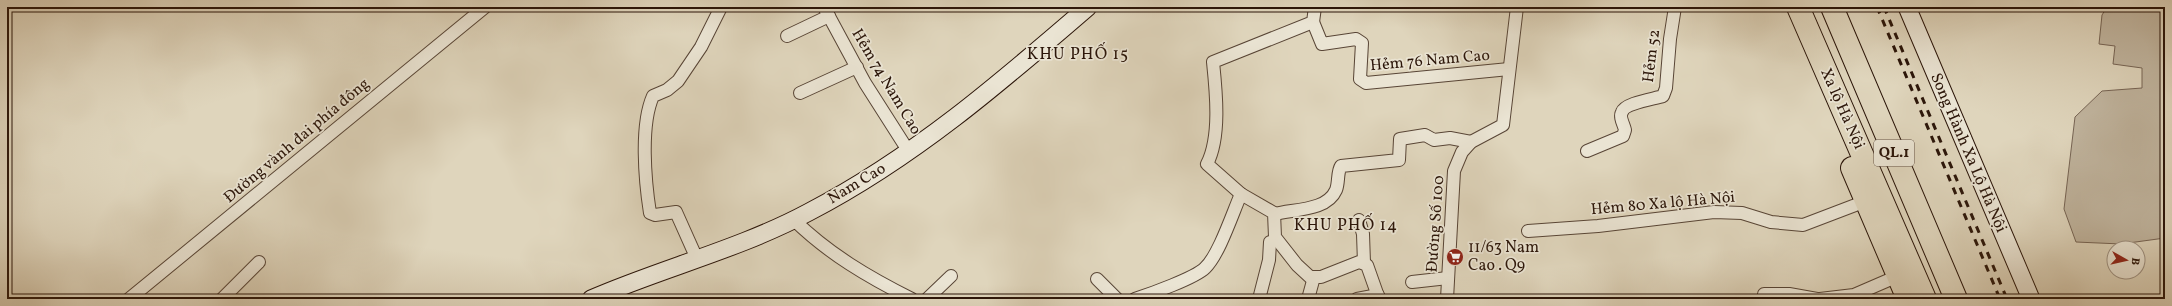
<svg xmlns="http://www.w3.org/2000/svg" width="2172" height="306" font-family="Vollkorn,serif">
<rect width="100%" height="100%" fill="#dfd5bc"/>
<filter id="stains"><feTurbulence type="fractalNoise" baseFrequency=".005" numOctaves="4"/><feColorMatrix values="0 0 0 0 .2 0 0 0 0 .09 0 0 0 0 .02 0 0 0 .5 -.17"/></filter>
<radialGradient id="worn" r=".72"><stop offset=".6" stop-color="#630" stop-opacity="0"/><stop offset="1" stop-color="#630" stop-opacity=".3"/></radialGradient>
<path fill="#c0b49e" stroke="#766454" d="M2107,7h58v231l-44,6 -45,-2 -12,-33 11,-92 27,-26 40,-3v-20l-29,-4 2,-18 -16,-2 3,-29z"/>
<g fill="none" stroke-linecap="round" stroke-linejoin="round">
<g stroke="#584536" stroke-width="14">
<g id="street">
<path d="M824,7l41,76 44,69"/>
<path d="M1315,7l-2,15 -100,40c3,29 8,75 -6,102l34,30 33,19 1,24 22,28 13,12h11l38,-15 8,3 12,34"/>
<path d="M1313,22l9,22 34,-5 6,4 -2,36 6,4 143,-14"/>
<path d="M787,36l42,-20"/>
<path d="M800,93l57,-26"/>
<path d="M1587,151l36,-15 2,-6c-1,-5 -6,-13 -3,-18 3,-9 32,-13 41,-16l3,-8 4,-49 5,-32"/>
<path d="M1275,214c19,-5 52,-3 61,-24 3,-7 1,-18 5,-24l58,-6 1,-21 25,-4 9,5 16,-2 21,4"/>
<path d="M794,220c35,34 74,57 118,79"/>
<path d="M1359,220l4,14 1,29"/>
<path d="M1528,231l70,-5 116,-14 28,1 29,9 32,3 63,-24"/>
<path d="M697,259l-21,-47 -21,3 -5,-2c-5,-32 -10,-88 3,-117l14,-6 11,-9 23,-34 20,-40"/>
<path d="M1097,279l20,20"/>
<path d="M1412,282l36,-4"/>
<path d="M1764,294h25l28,5"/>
<path d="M129,299l356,-292"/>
<path d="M222,299l37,-37"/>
<path d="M927,299l24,-23"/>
<path d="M1135,299c15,-5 60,-21 70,-31 14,-13 28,-56 36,-74"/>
<path d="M1259,299l10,-39 1,-18"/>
<path d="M1308,299l6,-22"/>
<path d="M1357,299l21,-4"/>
<path d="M1447,299l7,-128 8,-19 9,-10 32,-17 14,-118"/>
<path d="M1820,299l34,-4 44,-19"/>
</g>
</g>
<g stroke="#2b1509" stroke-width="19">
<g id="secondary">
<path d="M1907,7l124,292"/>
<path d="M591,299c71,-31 149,-50 218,-87 104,-54 191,-129 279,-205"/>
</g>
</g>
<g stroke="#2b1509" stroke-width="24">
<g id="highway">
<path d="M1798,7l127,292"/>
<path d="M1832,7l124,292"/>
<path d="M1852,168l56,131"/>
</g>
</g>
<use href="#street" stroke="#eae4d3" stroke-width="12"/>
<use href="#secondary" stroke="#eae4d3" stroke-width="17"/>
<use href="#highway" stroke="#dfd5bc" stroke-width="22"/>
<g stroke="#2b1509" stroke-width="3" stroke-dasharray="7 7" stroke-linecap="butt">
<path d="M1877,7l123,292"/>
<path d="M1884,7l123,292"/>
</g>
</g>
<defs>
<g id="supermarket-disc" transform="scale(0.9)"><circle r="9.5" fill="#8f2418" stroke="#eae4d3"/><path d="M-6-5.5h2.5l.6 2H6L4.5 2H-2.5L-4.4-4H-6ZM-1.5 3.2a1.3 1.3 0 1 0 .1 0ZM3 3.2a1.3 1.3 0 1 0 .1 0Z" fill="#fff"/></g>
</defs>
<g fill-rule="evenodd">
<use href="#supermarket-disc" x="1455" y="257"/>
</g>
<g text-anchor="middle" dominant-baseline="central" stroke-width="3.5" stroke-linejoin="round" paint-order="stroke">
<rect fill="#eae4d3" stroke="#645346" stroke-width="1" x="1874" y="140" width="40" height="26" rx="3"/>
<g font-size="15" font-weight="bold" fill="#2b1509">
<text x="1894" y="153">QL.1</text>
</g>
<g font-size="16" fill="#2b1509" stroke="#eae4d3">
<text transform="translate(1652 56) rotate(-83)">Hẻm 52</text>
<text transform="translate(1430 61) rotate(-5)">Hẻm 76 Nam Cao</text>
<text transform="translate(886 82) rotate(59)">Hẻm 74 Nam Cao</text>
<text transform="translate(1842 109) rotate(66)">Xa lộ Hà Nội</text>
<text transform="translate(297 141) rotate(-40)">Đường vành đai phía đông</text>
<text transform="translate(1968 153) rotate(67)">Song Hành Xa Lộ Hà Nội</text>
<text transform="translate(857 184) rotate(-31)">Nam Cao</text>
<text transform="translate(1663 204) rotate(-5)">Hẻm 80 Xa lộ Hà Nội</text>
<text transform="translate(1436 224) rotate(-86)">Đường Số 100</text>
</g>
<g font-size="16" fill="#2b1509" stroke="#eae4d3" text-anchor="start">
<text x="1468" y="248">11/63 Nam<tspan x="1468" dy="18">Cao . Q9</tspan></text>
</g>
<g font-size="17" letter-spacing="1" fill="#2b1509" stroke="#eae4d3">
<text x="1078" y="54">KHU PHỐ 15</text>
<text x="1346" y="225">KHU PHỐ 14</text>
</g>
</g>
<rect width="2172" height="306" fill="none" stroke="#dfd5bc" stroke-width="24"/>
<rect x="8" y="8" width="2156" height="290" fill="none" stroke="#2b1509" stroke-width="2"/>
<rect x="12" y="12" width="2148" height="282" fill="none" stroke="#2b1509"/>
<g transform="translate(2126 260) rotate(98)"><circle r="19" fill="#eae4d3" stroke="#9e9182"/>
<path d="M0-3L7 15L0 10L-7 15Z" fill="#8f2418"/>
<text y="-6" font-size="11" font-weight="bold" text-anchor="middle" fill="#2b1509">B</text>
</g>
<rect width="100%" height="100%" filter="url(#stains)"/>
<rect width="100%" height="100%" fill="url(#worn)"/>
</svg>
